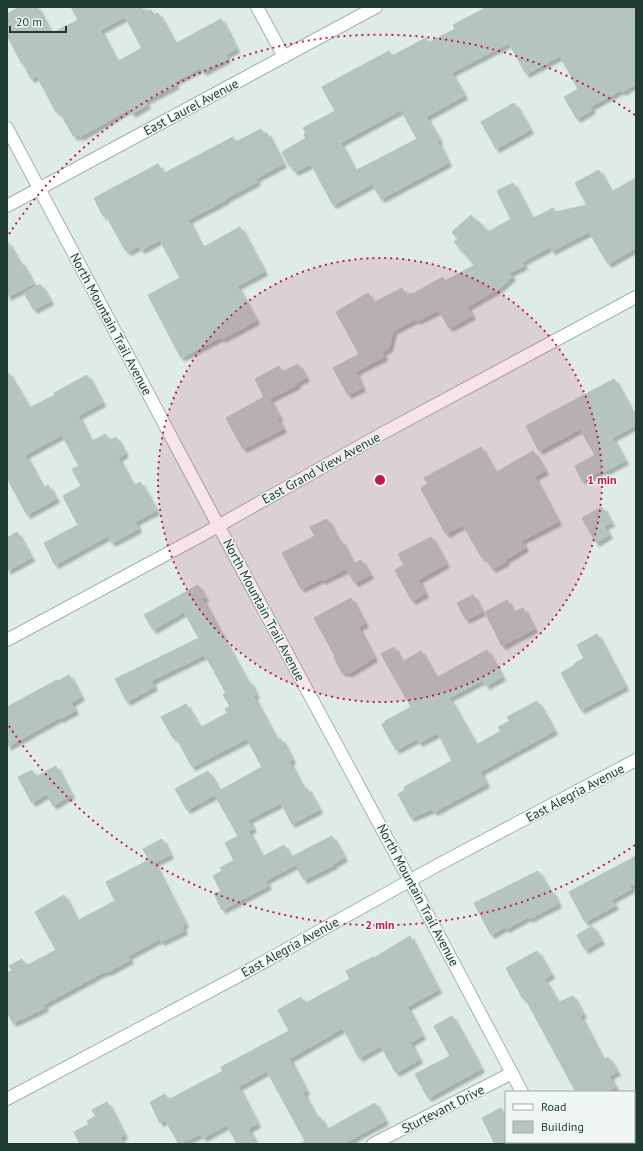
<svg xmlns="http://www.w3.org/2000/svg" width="643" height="1151" font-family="'PT Sans',sans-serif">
<defs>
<filter id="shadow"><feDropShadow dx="3.5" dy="3.5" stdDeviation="1" flood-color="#0004"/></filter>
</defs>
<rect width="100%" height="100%" fill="#dfebe5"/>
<g fill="#b5c5bd" stroke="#b2c4bb" fill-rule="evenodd" filter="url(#shadow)">
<path d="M20,7h17l14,27 27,-14 -7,-13h74l-5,3 3,4 8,-4 3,5 4,-2 17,31 46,-25 15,30 -11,6 2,4 -24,13 -3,-4 -26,14 2,3 -31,16 2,4 -15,9 -3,-5 -49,28 -2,-2 -4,2 -15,-26 -3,1 -19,-36 -6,3 -8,-16 -1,1 -15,-29v-21zM125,17l17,31 -25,14 -17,-32z"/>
<path d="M487,7h149v77l-14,8 -1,-2 -31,17 2,3 -15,9 -13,-22 14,-8 -18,-33 -34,18 -17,-31 -58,30 13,23 -38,21 13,23 -2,1 11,22 -67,36 -9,-15 -39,21 -22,-41 -16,8 -4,-6 -1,1 -8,-15 24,-14 -2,-4 2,-1 -3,-5 32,-17 -13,-24 67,-36 3,5 34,-18 2,5 27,-14 -2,-4zM401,110l16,29 -62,32 -15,-28z"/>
<path d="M514,103l16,27 -34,19 -15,-27z"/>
<path d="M261,129l3,6 3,-2 16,31 -28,15 2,3 -32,17 1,1 -38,20 14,28 38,-21 24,45 -27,14 19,35 -34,18 -1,-2 -40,21 -33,-63 32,-17 -20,-38 -19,10 -2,-4 -11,6 -2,-2h-1l-19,-35 -3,1 -9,-18 64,-34 5,10 70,-37 3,5z"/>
<path d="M599,170l12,22 25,-14v70l-28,16 -19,-32 -37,19 -2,-4 -28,15 2,4 -15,7 3,4 -12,11 -33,19 5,9 -23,12 -10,-18 -22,11 -1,-2 -23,12 -4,17 -7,4 2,5 -29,15 7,16 -14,7 -15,-27 26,-14 -23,-42 32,-19 5,10 29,-15 4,8 5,-3 1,1 31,-17 2,4 30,-16 -21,-23 4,-3 -6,-7 19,-17 5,7 2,-1 10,11 23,-13 -14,-28 16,-8 19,36 21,-11 3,4 31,-7 -12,-22z"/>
<path d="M7,241l12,22 2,-1 12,22 -26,13z"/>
<path d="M40,284l10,17 -16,9 -10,-17z"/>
<path d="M298,364l8,14 -10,5 1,2 -28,14 10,18 -2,1 6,11 -40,20 -17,-31 38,-21 -9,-18 24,-13 3,6z"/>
<path d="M7,371l22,37 26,-13 -1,-2 33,-18 15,28 -24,13 13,26 14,-8 4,7 7,-4 9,17 -7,4 15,28 7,-4 16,29 -21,11 3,7 -24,13h-3l-3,-6 -53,29 -11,-22 34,-18 -15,-29 18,-10 -9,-17 7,-3 -17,-31 -37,20 18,33 5,-3 8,14 -29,16 -20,-37z"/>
<path d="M614,379l22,40v6l-24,13 13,23 -21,11 -1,-2 -21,11 -7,-15 20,-11 -15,-26 -41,22 -13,-25z"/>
<path d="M481,447l14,26 38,-22 12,20 -11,6 24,45 -37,19 4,7 -20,12 1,2 -14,7 -7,-12 -3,1 -19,-33 -17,9 -25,-45 2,-1 -1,-1 6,-3 -4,-6z"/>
<path d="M602,507l9,16 -7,3 5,9 -13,8 -14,-25z"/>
<path d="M327,519l12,23 2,-1 12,23 8,-4 9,15 -15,8 -9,-14 -24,12 -1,-2 -20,10 -19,-36 33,-17 -5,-9z"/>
<path d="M17,532l14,26 -24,13v-33z"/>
<path d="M431,537l15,27 -28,16 7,14 -13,7 -17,-31 9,-5 -6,-11z"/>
<path d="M198,585l7,13 -3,1 45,83 2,-1 7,14 -3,1 18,34 6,10 4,-1 11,21 -3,2 15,28 3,-2 12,22 -27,14 -11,-21 -33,17 5,9 -5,2 14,26 22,-12 11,20 -30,16 3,5 -46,24 -8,-16 7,-3 -8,-15 9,-5 -2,-3 14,-8 -9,-17 13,-7 -23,-41 -28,15 -12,-21 33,-18 11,20 43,-24 -15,-28 -55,28 -16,-30 -3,1 -12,-21 25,-13 14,24 27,-15 -2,-4 5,-3 -7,-11 3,-2 -19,-35 -1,1 -2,-4 -53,26 3,6 -27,15 -12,-23 84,-41 -15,-26 -31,18 -9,-15z"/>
<path d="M473,595l9,17 -16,8 -9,-17z"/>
<path d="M351,598l14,26 -7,3 16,31 -26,16 -1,-2 -5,1 -8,-16 1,-1 -21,-38z"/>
<path d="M507,600l6,12 10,-4 11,21 -32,17 -17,-34z"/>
<path d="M597,634l28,53 -44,23 -20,-37 14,-8 -1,-1 10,-6 -7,-13z"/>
<path d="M394,647l8,15 19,-11 15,27 51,-28 15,27 -16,9 -3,-6 -34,18 27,47 25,-14 -3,-4 12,-6 -3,-4 30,-16 17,30 -74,41 6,12 -52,28 -2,-3 -21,9 -13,-24 7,-4 -1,-3 48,-26 -14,-28 -19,10 -2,-4 -21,11 -13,-23 -1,-3 4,-2 -1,-1 26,-14 -30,-53z"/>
<path d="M69,675l12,22 -10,6 4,8 -15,8 -1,-1 -52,29v-40l50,-27 1,1z"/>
<path d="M56,766l15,29 -18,11 -6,-12 -15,9 -14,-26 14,-7 4,7z"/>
<path d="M332,836l12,22 -11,6 1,1 -30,15 -13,-23z"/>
<path d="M162,839l8,16 -16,8 31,61 -3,2 2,5 -23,11 -1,-3 -32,17 2,4 -22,12v-1l-6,2 -59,32 2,3 -32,15 -6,-11v-39l5,-3 -3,-4 13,-7 4,7 30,-16 -21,-38 29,-17 13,26 38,-20 -9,-19 43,-22 -6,-11z"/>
<path d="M636,856v27l-6,3 1,3 -20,11 4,6 -30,16 -16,-30z"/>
<path d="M538,871l11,20 2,-1 7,14 -29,15 -1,-2 -22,12 -1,-2 -14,8 -17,-32z"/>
<path d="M592,926l9,15 -16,9 -8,-15z"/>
<path d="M410,936l28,54 -31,17 15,29 -12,7 9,17 -23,13 -15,-27 -22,12 -16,-30 -54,31 17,32 -3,2 14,26 3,-2 6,13 49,-27 10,18 -42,23h-43l5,-3 -38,-70 -29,16 19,37 -9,5 8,15h-19l-10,-19 -24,13 -2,-4 -22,10 -14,-24 -5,3 -10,-21 15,-8 3,6 55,-29 -2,-4 68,-36 -11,-21 23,-13 3,7 46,-25 -4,-8 27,-14 1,1z"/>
<path d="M537,951l14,24 -7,4 14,24 15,-7 10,19 -3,1 23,44 5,-3 9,15 -8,4 6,11 -9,5h-30l-51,-94 -2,1 -17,-31z"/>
<path d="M452,1016l29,53 -53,29 -13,-24 35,-18 -16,-30z"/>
<path d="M107,1102l17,33 -4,3 3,6h-43l-6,-12 15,-8 -2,-3 9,-5 -4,-6z"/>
<path d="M501,1108l5,9v27h-11l-13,-26z"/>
</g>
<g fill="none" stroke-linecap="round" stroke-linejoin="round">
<g stroke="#a2b3ac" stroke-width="14">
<g id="minor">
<path d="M257,7l27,50"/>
<path d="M7,128l211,397 192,356 112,211"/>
<path d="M7,206l369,-199"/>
<path d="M7,640l195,-105 181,-102 253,-136"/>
<path d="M7,1099l237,-126 192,-107 200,-106"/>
<path d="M550,1142l1,2"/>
<path d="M373,1144l139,-71"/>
</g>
</g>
<use href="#minor" stroke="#fff" stroke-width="12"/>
</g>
<circle cx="380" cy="480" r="222" fill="#c2185b" fill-opacity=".12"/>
<g fill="none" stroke="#c2185b" stroke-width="2" stroke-dasharray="2 4">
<circle cx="380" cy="480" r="222"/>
<path d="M635 845A445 445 0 0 1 9 726M9 234A445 445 0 0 1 635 115"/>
</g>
<g text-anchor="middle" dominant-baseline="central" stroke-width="3" stroke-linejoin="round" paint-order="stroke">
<g font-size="13" fill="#203b32" stroke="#f0f7f3">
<text transform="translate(191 107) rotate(-28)">East Laurel Avenue</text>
<text transform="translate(111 324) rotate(62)">North Mountain Trail Avenue</text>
<text transform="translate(321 468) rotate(-29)">East Grand View Avenue</text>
<text transform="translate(264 610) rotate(62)">North Mountain Trail Avenue</text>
<text transform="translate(575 793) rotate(-28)">East Alegria Avenue</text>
<text transform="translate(418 895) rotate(62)">North Mountain Trail Avenue</text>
<text transform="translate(290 947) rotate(-29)">East Alegria Avenue</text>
<text transform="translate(443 1109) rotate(-27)">Sturtevant Drive</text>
</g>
</g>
<circle cx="380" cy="480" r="6" fill="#c2185b" stroke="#f0f7f3" stroke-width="2"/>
<g font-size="12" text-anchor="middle" font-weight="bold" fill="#c2185b" stroke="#f0f7f3" stroke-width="3" stroke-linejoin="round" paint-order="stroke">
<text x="602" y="484">1 min</text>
<text x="380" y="929">2 min</text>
</g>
<rect width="643" height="1151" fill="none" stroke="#203b32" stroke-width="16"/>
<rect x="505" y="1091" width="130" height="52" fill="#f0f7f3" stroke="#9daca6"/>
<rect x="513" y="1104" width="20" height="6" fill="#ffffff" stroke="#9daca6"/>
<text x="541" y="1111" font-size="12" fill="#203b32">Road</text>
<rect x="513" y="1121" width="20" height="12" fill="#b5c5bd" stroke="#9daca6"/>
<text x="541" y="1131" font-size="12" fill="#203b32">Building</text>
<path d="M10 26v6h56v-6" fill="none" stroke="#203b32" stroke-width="2"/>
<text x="16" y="26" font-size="12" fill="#203b32" stroke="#f0f7f3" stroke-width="3" paint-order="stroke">20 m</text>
</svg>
